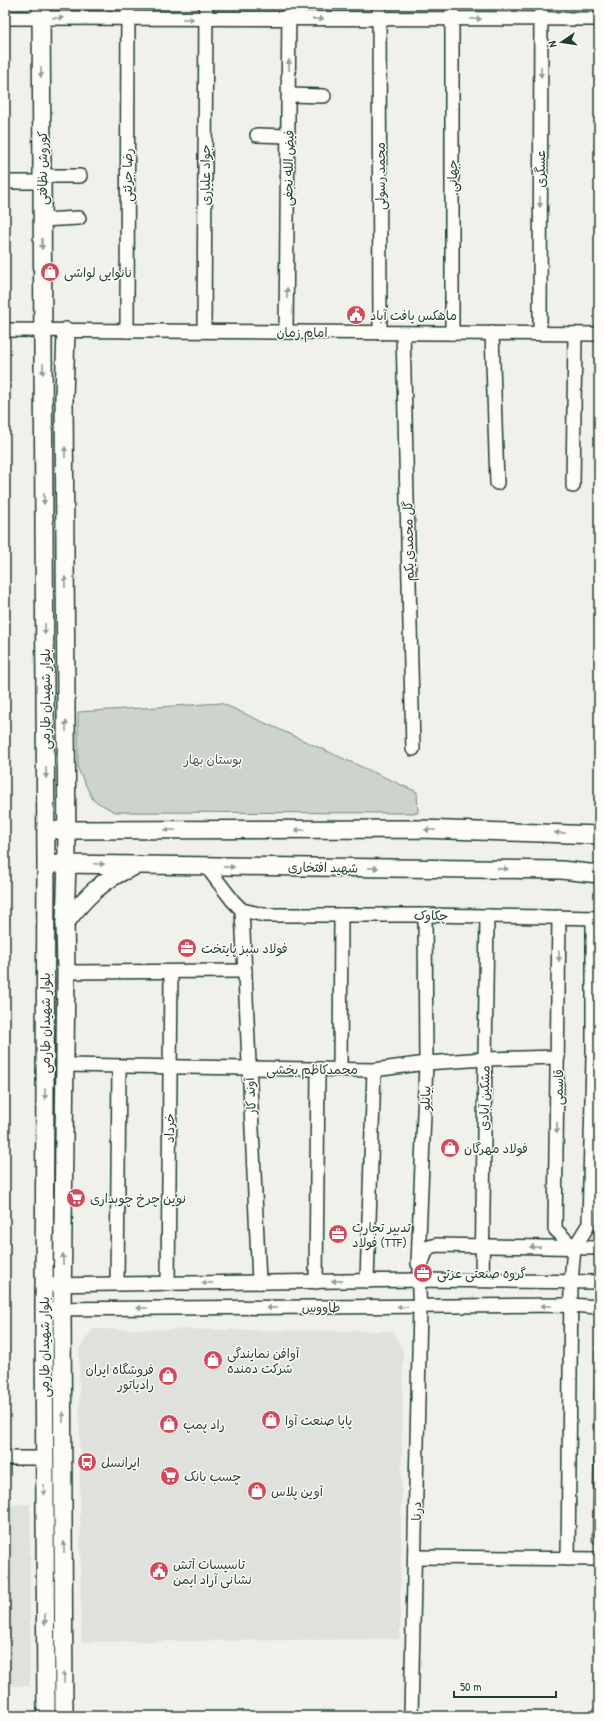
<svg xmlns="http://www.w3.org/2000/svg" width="604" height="1721" font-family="'Patrick Hand','Playpen Sans Arabic',sans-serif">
<rect width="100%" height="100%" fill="#f0f1eb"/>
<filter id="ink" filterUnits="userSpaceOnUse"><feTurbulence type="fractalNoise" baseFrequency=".025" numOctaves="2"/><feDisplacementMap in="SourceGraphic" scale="8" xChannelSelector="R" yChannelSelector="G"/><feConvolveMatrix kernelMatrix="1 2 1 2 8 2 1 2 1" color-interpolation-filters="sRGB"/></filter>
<g filter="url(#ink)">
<g fill="#dfe2dc">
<path d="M93,1329l300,2 10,20 -3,288 -319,3 -2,-293z"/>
<path d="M30,1504v182h-25v-181z"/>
</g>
<path fill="#cdd3cd" stroke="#768880" d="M221,703l196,89 1,21 -303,-1 -22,-12 -15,-31v-57z"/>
<g fill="#b6bfb8" stroke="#1f3d34">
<path d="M599,1331v104l-6,-6 3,-94z"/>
<path d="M599,1443v104l-7,-6 2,-94z"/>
</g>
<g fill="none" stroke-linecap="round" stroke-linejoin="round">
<g stroke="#1f3d34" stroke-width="16">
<g id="minor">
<path d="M379,5l1,328"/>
<path d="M452,5v328"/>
<path d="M5,18l594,1"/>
<path d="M289,95l35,1"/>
<path d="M257,135l31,1"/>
<path d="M42,176h38"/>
<path d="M5,182h37"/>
<path d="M42,220l37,-2"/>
<path d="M5,330l594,4"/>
<path d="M127,331l1,-326"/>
<path d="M204,331l2,-326"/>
<path d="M286,332l3,-327"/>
<path d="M403,333l10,416"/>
<path d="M492,333l5,150"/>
<path d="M540,333l1,-328"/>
<path d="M573,486l2,-152"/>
<path d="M206,866l27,35 9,9 22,5h161l174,3"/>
<path d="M242,910l17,372"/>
<path d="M559,917l-4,312 19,19"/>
<path d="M66,972l179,-1"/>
<path d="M64,1065l310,5 52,-7 59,-4 73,-2"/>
<path d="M340,1069l1,-154"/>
<path d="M418,1264l8,-201 -1,-148"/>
<path d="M482,1280l5,-364"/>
<path d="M367,1281l7,-211"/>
<path d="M316,1282l2,-213"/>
<path d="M117,1284l2,-218"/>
<path d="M168,1284l3,-311"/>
<path d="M44,1285l374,-5 181,2"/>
<path d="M44,1309l526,-4 29,2"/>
<path d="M5,1458h39"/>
<path d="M415,1557l184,2"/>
<path d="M568,1559l3,-277 3,-34 15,-24 4,-166v-140"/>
<path d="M411,1716l9,-409c-2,-23 -3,-40 9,-60l8,-2 162,3"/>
</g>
</g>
<g stroke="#1f3d34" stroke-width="20">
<g id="major">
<path d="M41,5l5,859 -2,445 2,407"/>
<path d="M55,830l365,-1 179,6"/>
<path d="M57,864l504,6 38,4"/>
<path d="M65,923c19,-24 38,-45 68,-56"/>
<path d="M64,1716l-2,-407 4,-337 -1,-49 2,-60 -3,-466 2,-66"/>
</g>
</g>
<use href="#minor" stroke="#fdfcf7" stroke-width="13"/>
<use href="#major" stroke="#fdfcf7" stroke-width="17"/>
</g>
<defs><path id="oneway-solid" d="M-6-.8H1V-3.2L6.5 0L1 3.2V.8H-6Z"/></defs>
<g fill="#8e9c96">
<use href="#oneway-solid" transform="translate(58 18)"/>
<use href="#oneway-solid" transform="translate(188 19)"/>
<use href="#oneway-solid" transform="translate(318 19)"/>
<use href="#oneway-solid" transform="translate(476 19)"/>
<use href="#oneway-solid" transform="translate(289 65) rotate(-90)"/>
<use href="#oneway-solid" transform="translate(41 72) rotate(90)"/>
<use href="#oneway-solid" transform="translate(541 72) rotate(90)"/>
<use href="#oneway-solid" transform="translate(540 202) rotate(90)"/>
<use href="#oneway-solid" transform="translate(42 244) rotate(90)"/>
<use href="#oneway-solid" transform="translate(287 293) rotate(-89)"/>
<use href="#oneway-solid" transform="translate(43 369) rotate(90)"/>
<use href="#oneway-solid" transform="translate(65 452) rotate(-90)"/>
<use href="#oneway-solid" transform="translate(44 499) rotate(90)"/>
<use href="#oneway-solid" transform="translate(65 582) rotate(-90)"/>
<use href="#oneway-solid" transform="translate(45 629) rotate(90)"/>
<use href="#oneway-solid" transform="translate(66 726) rotate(-90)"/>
<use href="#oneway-solid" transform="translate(46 773) rotate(90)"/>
<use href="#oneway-solid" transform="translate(170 830) rotate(180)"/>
<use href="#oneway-solid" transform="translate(300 830) rotate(180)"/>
<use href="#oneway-solid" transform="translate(430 830) rotate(-178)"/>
<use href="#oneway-solid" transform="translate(560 833) rotate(-178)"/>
<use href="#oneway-solid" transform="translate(99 864) rotate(2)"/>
<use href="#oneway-solid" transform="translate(229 867) rotate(1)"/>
<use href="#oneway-solid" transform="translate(373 868) rotate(1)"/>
<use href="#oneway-solid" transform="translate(503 869) rotate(1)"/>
<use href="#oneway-solid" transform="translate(559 956) rotate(90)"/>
<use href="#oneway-solid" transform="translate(45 1094) rotate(90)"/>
<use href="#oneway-solid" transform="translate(557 1128) rotate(91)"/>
<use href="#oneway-solid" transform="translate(535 1247) rotate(-179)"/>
<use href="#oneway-solid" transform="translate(63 1259) rotate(-90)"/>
<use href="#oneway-solid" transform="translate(337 1281) rotate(179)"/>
<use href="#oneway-solid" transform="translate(207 1283) rotate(179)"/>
<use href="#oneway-solid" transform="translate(546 1306) rotate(180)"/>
<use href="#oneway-solid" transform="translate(402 1307) rotate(180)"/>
<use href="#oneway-solid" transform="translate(142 1308) rotate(180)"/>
<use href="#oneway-solid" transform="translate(272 1308) rotate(180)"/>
<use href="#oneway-solid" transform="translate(63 1417) rotate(-90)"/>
<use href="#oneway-solid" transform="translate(44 1490) rotate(90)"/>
<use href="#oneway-solid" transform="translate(64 1547) rotate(-90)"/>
<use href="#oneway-solid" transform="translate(45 1619) rotate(90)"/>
<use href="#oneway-solid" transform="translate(64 1677) rotate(-90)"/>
</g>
</g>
<defs>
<g id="shop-disc" transform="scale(1)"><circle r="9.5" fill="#d1495b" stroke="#fdfcf7"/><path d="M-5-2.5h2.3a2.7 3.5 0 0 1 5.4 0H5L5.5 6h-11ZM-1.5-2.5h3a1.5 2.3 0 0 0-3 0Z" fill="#fff"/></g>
<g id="civic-disc" transform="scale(1)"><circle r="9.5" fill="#d1495b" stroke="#fdfcf7"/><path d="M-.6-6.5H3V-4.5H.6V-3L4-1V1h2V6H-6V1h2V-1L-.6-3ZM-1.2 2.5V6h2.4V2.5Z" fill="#fff"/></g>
<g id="office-disc" transform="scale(1)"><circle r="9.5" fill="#d1495b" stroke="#fdfcf7"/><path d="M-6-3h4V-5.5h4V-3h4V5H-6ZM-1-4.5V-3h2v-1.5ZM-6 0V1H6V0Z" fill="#fff"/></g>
<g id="supermarket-disc" transform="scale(1)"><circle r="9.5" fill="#d1495b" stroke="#fdfcf7"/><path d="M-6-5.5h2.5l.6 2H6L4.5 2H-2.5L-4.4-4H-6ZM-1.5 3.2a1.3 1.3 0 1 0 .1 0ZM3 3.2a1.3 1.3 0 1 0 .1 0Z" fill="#fff"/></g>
<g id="bus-disc" transform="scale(1)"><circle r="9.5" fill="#d1495b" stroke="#fdfcf7"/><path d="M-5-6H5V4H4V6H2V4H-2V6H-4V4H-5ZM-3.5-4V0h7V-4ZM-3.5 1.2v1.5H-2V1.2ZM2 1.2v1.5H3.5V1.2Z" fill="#fff"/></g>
</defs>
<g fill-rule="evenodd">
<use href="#shop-disc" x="50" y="272"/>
<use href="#civic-disc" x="356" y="315"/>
<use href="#office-disc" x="187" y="948"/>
<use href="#shop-disc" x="450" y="1148"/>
<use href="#supermarket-disc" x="76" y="1198"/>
<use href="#office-disc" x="338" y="1234"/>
<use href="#office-disc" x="423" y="1273"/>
<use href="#shop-disc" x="213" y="1360"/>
<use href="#shop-disc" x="168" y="1376"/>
<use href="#shop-disc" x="271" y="1420"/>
<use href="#shop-disc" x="169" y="1424"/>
<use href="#bus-disc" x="87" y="1462"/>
<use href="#supermarket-disc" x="170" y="1476"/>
<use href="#shop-disc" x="257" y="1491"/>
<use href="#civic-disc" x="159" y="1571"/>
</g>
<g text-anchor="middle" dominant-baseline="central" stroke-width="3" stroke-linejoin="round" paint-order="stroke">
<g font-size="13" fill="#1f3d34" stroke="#fdfcf7">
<text transform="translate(42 168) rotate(-90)">کوروش نظافتی</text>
<text transform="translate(288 168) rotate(-89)">فیض الله نجفی</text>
<text transform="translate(540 169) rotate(-90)">عسگری</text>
<text transform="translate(127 175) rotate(-90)">رضا جرئتی</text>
<text transform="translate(205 175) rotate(-90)">جواد علیاری</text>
<text transform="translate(380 176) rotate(-90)">محمد رسولی</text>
<text transform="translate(452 176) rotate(-90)">جهانی</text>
<text x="302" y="332">امام زمان</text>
<text transform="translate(408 541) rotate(-91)">گل محمدی یکم</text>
<text transform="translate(45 699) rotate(-90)">بلوار شهیدان طارمی</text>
<text transform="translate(323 867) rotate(1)">شهید افتخاری</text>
<text transform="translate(431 915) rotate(1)">چکاوک</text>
<text transform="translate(45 1023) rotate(-90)">بلوار شهیدان طارمی</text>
<text x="312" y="1069">محمدکاظم بخشی</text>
<text transform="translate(558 1087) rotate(-89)">قاسمی</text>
<text transform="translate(250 1096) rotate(-93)">آوند کار</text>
<text transform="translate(425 1098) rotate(-88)">بیانلو</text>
<text transform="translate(484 1098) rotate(-89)">مشکین آبادی</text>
<text transform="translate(169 1128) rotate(-89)">خرداد</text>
<text x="321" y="1307">طاووس</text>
<text transform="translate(44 1347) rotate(-90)">بلوار شهیدان طارمی</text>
<text transform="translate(416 1511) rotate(-90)">درنا</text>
</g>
<g font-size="13" fill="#1f3d34" stroke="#fdfcf7" text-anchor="start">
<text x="64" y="272">نانوایی لواشی</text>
<text x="370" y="315">ماهکس یافت آباد</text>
<text x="201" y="948">فولاد سبز پایتخت</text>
<text x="464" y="1148">فولاد مهرگان</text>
<text x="90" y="1198">نوین چرخ چوبداری</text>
<text x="352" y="1227">تدبیر تجارت<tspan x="352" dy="15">فولاد (TTF)</tspan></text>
<text x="437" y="1273">گروه صنعتی عزتی</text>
<text x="227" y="1353">آوافن نمایندگی<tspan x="227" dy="15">شرکت دمنده</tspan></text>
<text x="154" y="1369" text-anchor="end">فروشگاه ایران<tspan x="154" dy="15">رادیاتور</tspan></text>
<text x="285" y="1420">پایا صنعت آوا</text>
<text x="183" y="1424">راد پمپ</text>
<text x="101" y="1462">ایرانسل</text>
<text x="184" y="1476">چسب بانک</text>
<text x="271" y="1491">آوین پلاس</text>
<text x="173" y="1564">تاسیسات آتش<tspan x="173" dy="15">نشانی آراد ایمن</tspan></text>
</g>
<g font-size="13" fill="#425b53" stroke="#fdfcf7">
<text x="213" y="759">بوستان بهار</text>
</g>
</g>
<rect width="604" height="1721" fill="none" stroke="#fdfcf7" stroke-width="20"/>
<rect x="10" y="10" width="584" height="1701" fill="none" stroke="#1f3d34" stroke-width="1.5" filter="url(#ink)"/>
<g transform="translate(562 42) rotate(257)" stroke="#fdfcf7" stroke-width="3" paint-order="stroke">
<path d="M0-3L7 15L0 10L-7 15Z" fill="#1f3d34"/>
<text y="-6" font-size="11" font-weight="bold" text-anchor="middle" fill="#1f3d34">N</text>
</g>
<path d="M454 1691v6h102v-6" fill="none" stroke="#1f3d34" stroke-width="2"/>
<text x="460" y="1691" font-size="12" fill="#1f3d34" stroke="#fdfcf7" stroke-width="3" paint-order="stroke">50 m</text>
</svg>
